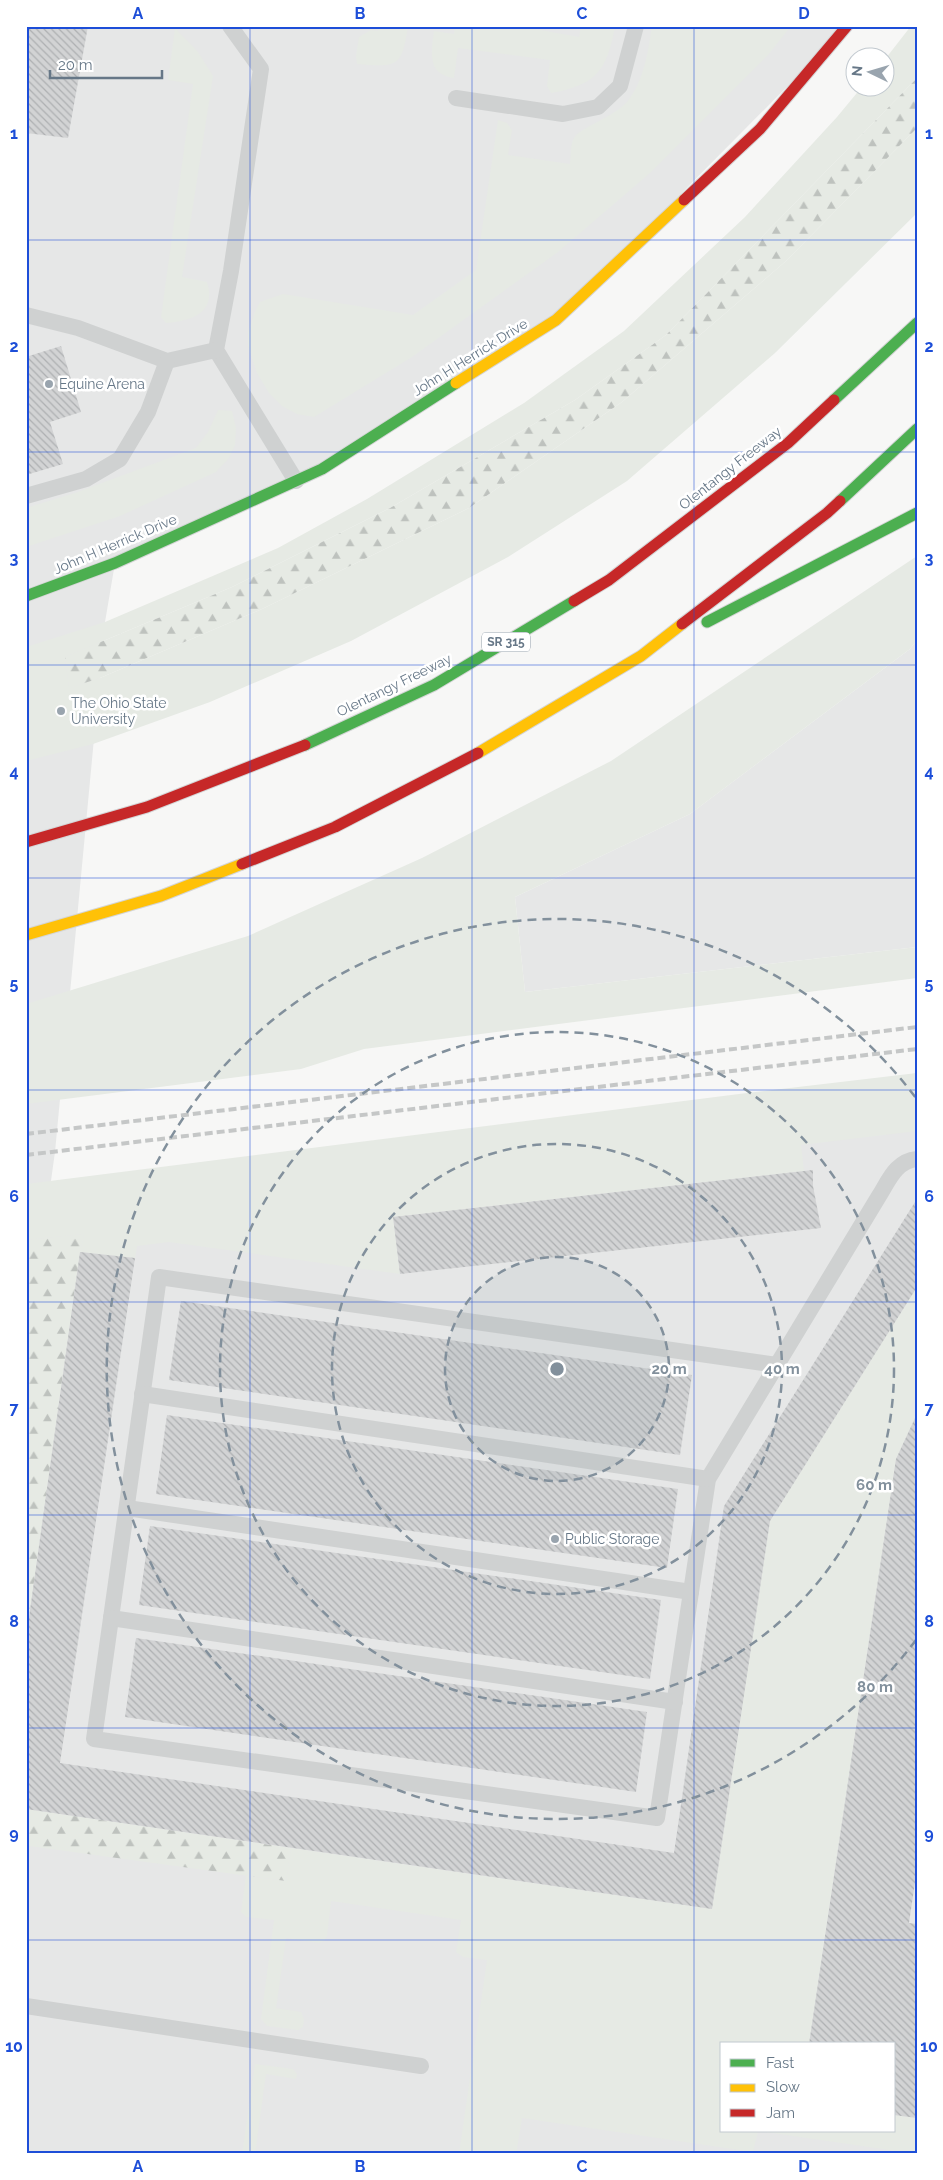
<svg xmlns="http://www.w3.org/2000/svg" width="943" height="2180" font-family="Raleway,sans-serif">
<defs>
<pattern id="forest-firs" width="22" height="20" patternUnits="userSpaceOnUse" patternTransform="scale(1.25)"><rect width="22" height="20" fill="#e6eae4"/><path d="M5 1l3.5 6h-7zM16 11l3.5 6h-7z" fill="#bec2be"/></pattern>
<pattern id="building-back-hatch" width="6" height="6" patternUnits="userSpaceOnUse" patternTransform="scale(1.25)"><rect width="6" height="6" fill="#d2d3d4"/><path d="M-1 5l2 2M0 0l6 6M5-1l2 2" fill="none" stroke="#aeb0b2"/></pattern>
</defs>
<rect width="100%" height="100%" fill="#f7f7f6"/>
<g fill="#e6e7e7" fill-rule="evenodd">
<path d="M26,26h821l-291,294 -234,149 -207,94 -10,59 -50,530 -12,86 874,-165v1081h-891zM722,2044h172v87h-172z"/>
<path d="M917,640v307l-392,45 -10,-95 175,-83 220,-165z"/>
</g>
<g fill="#e6eae4">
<path d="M379,26h29c-6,42 -11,41 -51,38l-1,-8 3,-19 12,-7 7,1z"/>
<path d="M455,26h63l61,11 2,-11h34c-8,44 -18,59 -64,67l-4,-7 3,-26 -92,-12 -4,30c-27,-4 -23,-25 -20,-47l20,3z"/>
<path d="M652,26h139l-23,29 -118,118 -92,79 -146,105 -98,60 -17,-3 -15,-8 -13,-13 -12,-20 -9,-27v-14l7,-20 5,-10 23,-8 130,21 63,-45 22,-150 9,3 5,7 -4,25 62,9c1,-8 0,-19 4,-26 4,-9 41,-22 53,-36 17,-21 21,-50 25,-76z"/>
<path d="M911,26h6v52l-251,257 -91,65 -185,108 -158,79 -167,70 4,31 31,-10 162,-69 207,-101 153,-106 164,-141 131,-133v85l-142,140 -148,128 -119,76 -157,84 -141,61 -117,42 -67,17v-114l79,-25 173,-74 89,-49 157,-96 100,-72 121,-114 92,-100 24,-29h25v-30z"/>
<path d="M175,28l23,24 15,24 -31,201 25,5c10,31 -16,39 -41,41l-5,-6 32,-233 -25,-4z"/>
<path d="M218,410l14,1 4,17 -1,17 -6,13 -13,14 -96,44 -94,31v-39l49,-15 121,-45 12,-16z"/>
<path d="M917,556v84l-7,9 -220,165 -175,83 10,95 392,-45v31l-553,71 -63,20 -275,35v-100l222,-68 174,-78 189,-97z"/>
<path d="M917,1073v58l-116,14 3,26 -411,46 7,57 -231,-32 -32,4 -2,12 -55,-6 4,-18 -58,6v-56l713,-90z"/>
<path d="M917,1287v104l-6,15 4,12 -19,41 -87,585h-87v87h36l-5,21 -231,-34 -6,36h-57l28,-194 -24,-3 -7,-5 5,-32 -130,-19 -4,35 -3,5 -5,2 -33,-5 -10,70 25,4 3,7 -1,8 -5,3 -31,-4 -6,-7 13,-99 -28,-3 -5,-5 5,-36 40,5 5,-33 421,61 58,-388z"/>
<path d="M255,2064l38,5 4,5 -1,5 -30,-5 -11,80h-13z"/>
<path d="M894,2115l23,3v36l-159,-23h136z"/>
</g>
<g fill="url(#forest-firs)">
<path d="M917,78v50l-131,133 -164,141 -153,106 -207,101 -162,69 -31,10 -4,-31 167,-70 158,-79 185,-108 91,-65z"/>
<path d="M84,1234l-4,18 -54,387v-399z"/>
<path d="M26,1809l265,39 -5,33 -257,-35 -3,-1z"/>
</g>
<g fill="url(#building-back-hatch)">
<path d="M26,26h62l-20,112 -42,-5z"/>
<path d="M61,346l20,66 -31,10 13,42 -37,11v-126l3,7z"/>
<path d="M813,1170v16l8,42 -421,46 -7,-57z"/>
<path d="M915,1202l2,85 -147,234 -58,388 -686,-100v-170l54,-387 55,6 -75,505 614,90 50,-347z"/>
<path d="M181,1301l511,74 -12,80 -511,-75z"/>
<path d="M167,1415l511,74 -11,79 -511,-74z"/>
<path d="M915,1418l2,1v450l-8,54 8,1v194l-23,-3v-71h-85l87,-585z"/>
<path d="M150,1526l511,74 -11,79 -511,-74z"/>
<path d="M136,1638l511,74 -11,80 -511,-75z"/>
</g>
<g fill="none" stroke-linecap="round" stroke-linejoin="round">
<g stroke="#d4d5d6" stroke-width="13">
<g id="fast">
<path d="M834,400l83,-77"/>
<path d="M840,501l77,-72"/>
<path d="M26,596l89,-33 207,-94 134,-86"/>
<path d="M707,622l210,-109"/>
<path d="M305,745l129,-60 140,-84"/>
</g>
</g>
<g stroke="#d4d5d6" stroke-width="13">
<g id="slow">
<path d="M456,383l100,-63 128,-120"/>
<path d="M478,753l163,-97 41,-32"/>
<path d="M26,935l135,-39 81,-32"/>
</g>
</g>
<g stroke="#d4d5d6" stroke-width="13">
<g id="jam">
<path d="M684,200l76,-71 87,-103"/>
<path d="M574,601l35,-21 179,-137 46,-43"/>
<path d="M682,624l145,-111 13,-12"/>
<path d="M26,842l121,-35 158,-62"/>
<path d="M242,864l93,-37 143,-74"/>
</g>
</g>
<g stroke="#cfd1d1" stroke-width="16">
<path d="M230,26l31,43 -30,202 -15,79 80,131"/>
<path d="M456,98l107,16 35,-7 22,-21 16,-60"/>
<path d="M26,315l52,13 89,33 49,-11"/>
<path d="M26,496l60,-17 34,-20 28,-47 19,-51"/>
<path d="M777,1365l-618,-88 -65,462 563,79 51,-339 171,-283c10,-16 17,-35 38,-37"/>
<path d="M142,1394l566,85"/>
<path d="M127,1508l564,84"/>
<path d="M111,1618l564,84"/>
<path d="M26,2006l395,60"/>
</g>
<use href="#fast" stroke="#4caf50" stroke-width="11"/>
<use href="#slow" stroke="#ffc107" stroke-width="11"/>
<use href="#jam" stroke="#c62828" stroke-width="11"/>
<g stroke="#c5c7c7" stroke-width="4" stroke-dasharray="8 4" stroke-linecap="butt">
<path d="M26,1134l891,-107"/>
<path d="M26,1155l891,-106"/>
</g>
</g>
<path fill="none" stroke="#1d4ed8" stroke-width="1" stroke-opacity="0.55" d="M250,26v2128M472,26v2128M694,26v2128M26,240h891M26,452h891M26,665h891M26,878h891M26,1090h891M26,1302h891M26,1515h891M26,1728h891M26,1940h891"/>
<circle cx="557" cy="1369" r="112" fill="#82909c" fill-opacity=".12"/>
<g fill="none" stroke="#82909c" stroke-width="2.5" stroke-dasharray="9 6">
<circle cx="557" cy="1369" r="112"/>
<circle cx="557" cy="1369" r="225"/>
<circle cx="557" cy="1369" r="337"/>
<path d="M916 1640A450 450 0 1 1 916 1098"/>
</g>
<g fill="#99a4ae" stroke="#fff" stroke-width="2">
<circle cx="49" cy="384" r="5"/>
<circle cx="61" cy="711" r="5"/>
<circle cx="555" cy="1539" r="5"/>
</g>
<g text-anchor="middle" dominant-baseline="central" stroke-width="5" stroke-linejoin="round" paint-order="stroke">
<rect fill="#fff" stroke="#94a0ab" stroke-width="1" x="482" y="632.5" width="48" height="19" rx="4"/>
<g font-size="12" font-weight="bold" fill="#667787">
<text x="506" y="642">SR 315</text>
</g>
<g font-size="14" fill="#667787" stroke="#fff">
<text transform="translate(470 357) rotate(-32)">John H Herrick Drive</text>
<text transform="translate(730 468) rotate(-38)">Olentangy Freeway</text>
<text transform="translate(115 544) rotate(-23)">John H Herrick Drive</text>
<text transform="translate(394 685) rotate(-26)">Olentangy Freeway</text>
</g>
<g font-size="14" fill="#667787" stroke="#fff" text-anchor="start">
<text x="59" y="384">Equine Arena</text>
<text x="71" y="703">The Ohio State<tspan x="71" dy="16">University</tspan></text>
<text x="565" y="1539">Public Storage</text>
</g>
</g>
<circle cx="557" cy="1369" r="8" fill="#82909c" stroke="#fff" stroke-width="2.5"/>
<g font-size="15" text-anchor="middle" font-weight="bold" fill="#82909c" stroke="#fff" stroke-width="5" stroke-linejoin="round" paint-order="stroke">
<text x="669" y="1374">20 m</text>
<text x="782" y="1374">40 m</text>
<text x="874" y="1490">60 m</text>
<text x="875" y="1692">80 m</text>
</g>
<rect width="943" height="2180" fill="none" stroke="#ffffff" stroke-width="55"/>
<rect x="720" y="2042" width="175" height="90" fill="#ffffff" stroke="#c2c9cf"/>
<rect x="730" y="2059" width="25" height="8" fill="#4caf50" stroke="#c2c9cf"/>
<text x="766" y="2068" font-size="15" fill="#667787">Fast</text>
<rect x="730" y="2084" width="25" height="8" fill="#ffc107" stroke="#c2c9cf"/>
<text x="766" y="2092" font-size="15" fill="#667787">Slow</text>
<rect x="730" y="2109" width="25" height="8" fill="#c62828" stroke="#c2c9cf"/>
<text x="766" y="2118" font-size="15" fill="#667787">Jam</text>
<g transform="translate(870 72) rotate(275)"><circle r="24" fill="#ffffff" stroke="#c2c9cf"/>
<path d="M0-4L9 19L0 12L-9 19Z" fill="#99a4ae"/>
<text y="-8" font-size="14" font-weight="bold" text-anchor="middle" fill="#667787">N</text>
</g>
<path d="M50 70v8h112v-8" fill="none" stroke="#667787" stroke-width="2.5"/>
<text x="58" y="70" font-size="15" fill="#667787" stroke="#ffffff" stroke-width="4" paint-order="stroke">20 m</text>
<rect x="28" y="28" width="888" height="2124" fill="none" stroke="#1d4ed8" stroke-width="2"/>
<g font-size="16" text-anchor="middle" font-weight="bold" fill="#1d4ed8">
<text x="138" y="19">A</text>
<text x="360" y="19">B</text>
<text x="582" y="19">C</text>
<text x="804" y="19">D</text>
<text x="14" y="139">1</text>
<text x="929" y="139">1</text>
<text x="14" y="352">2</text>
<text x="929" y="352">2</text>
<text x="14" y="564">3</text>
<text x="929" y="564">3</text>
<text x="14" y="777">4</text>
<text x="929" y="777">4</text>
<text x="14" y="989">5</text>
<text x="929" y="989">5</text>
<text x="14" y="1202">6</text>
<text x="929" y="1202">6</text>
<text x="14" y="1414">7</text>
<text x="929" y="1414">7</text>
<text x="14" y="1627">8</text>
<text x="929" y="1627">8</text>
<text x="14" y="1839">9</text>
<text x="929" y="1839">9</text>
<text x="14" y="2052">10</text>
<text x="929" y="2052">10</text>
<text x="138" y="2172">A</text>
<text x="360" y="2172">B</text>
<text x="582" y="2172">C</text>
<text x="804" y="2172">D</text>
</g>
</svg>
